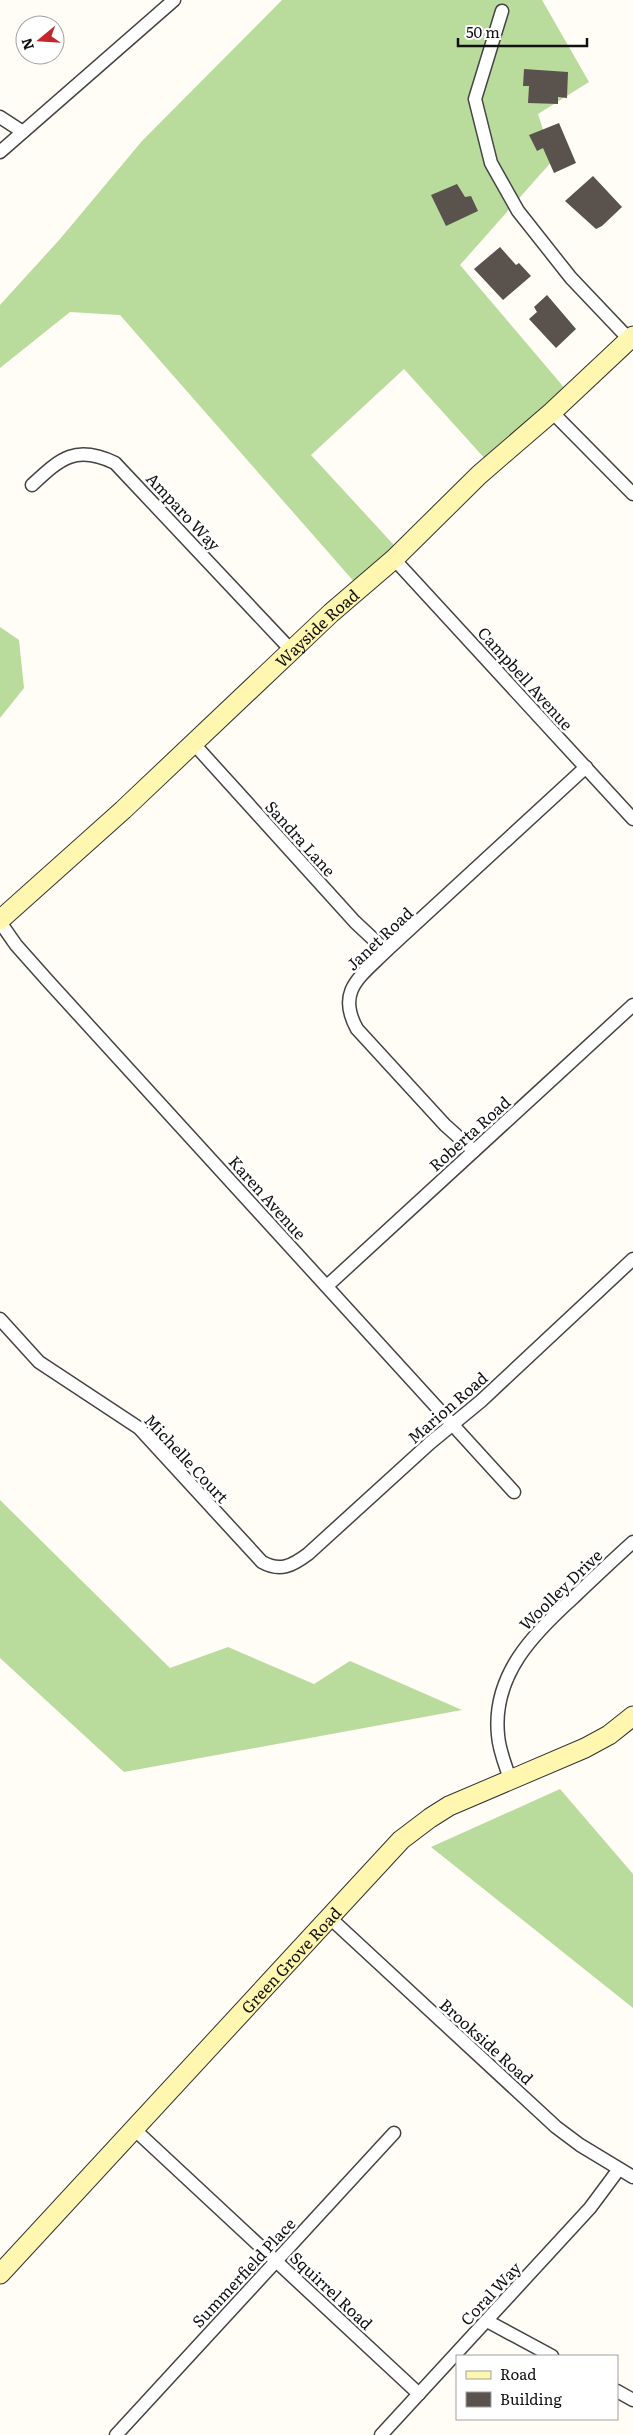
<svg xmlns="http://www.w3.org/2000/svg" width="633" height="2435" font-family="Literata,serif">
<rect width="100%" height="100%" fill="#fffdf5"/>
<g fill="#b9dc9c">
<path d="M282,0h260l47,82 -51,32 15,46 -93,105 113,133 -77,73 -92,-102 -93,86 93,101 -40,37 -244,-278 -50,-3 -70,56v-63l60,-66 82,-98z"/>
<path d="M0,627l19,13 5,48 -24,30z"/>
<path d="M0,1500l170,168 58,-21 86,37 36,-23 112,49 -338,62 -124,-114z"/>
<path d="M560,1789l73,85v134l-202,-161z"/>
</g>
<g fill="#5a524d">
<path d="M524,69l44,3 -1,26 -9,-1v7l-30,-1 1,-17h-6z"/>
<path d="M559,123l17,40 -22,10 -11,-25 -6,3 -8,-16z"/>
<path d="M593,176l29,31 -20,19 -6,3 -31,-28z"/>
<path d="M457,184l8,13 6,-1 7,15 -32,15 -15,-31z"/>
<path d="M500,247l16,18 3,-2 12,13 -28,24 -29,-31z"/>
<path d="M547,295l29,34 -20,19 -27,-29 8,-7 -3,-5z"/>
</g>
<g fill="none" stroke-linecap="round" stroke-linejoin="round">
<g stroke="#444" stroke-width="15">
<g id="street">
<path d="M502,11l-27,88 16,64 27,48 53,67 58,61"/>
<path d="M0,117l23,15"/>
<path d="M0,152l174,-152"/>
<path d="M552,412l81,82"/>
<path d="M32,485c28,-26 43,-41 83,-22l177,188"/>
<path d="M394,559l239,260"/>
<path d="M194,744l161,178 31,29"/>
<path d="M0,922l16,23 32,36 466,511"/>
<path d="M474,1151l-29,-26 -88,-96c-21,-38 3,-52 29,-78l200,-184"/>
<path d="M327,1286l306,-281"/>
<path d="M0,1319l39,43 100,66 123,134c18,10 30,4 46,-8l122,-111 51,-42 152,-142"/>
<path d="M510,1779c-5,-15 -11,-29 -12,-44 -6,-60 36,-102 76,-138 20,-19 39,-37 59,-55"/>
<path d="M329,1917l227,210 24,18 53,32"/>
<path d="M134,2129l285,265"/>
<path d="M487,2321l65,35"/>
<path d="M617,2391l16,9"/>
<path d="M116,2435l278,-302"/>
<path d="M381,2435l209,-227 29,-39"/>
</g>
</g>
<g stroke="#333" stroke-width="21">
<g id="secondary">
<path id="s1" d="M0,920l123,-110 208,-197 63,-54 85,-84 73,-63 81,-76"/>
<path id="s2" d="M0,2274l401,-434 29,-22 19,-12 136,-58 24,-13 24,-19"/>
</g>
</g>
<use href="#street" stroke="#fff" stroke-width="12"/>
<use href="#secondary" stroke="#fff6b0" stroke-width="19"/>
</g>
<g text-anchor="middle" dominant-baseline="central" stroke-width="5" stroke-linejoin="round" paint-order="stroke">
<g font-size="16" fill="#111" stroke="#fff">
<text transform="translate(184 511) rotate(47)">Amparo Way</text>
<text stroke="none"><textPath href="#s1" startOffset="431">Wayside Road</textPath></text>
<text transform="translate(526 678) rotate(48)">Campbell Avenue</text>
<text transform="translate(301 838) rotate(48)">Sandra Lane</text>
<text transform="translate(379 938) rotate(-43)">Janet Road</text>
<text transform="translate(469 1133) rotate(-42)">Roberta Road</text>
<text transform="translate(268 1197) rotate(48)">Karen Avenue</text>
<text transform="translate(447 1407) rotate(-41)">Marion Road</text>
<text transform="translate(187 1458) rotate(47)">Michelle Court</text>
<text transform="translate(560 1589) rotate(-44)">Woolley Drive</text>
<text stroke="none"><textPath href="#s2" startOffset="428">Green Grove Road</textPath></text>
<text transform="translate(487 2041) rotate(42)">Brookside Road</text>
<text transform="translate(243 2272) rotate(-47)">Summerfield Place</text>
<text transform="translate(332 2290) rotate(43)">Squirrel Road</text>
<text transform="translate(490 2293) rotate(-47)">Coral Way</text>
</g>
</g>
<rect x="456" y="2355" width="162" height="65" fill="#ffffff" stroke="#a0a0a0"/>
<rect x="466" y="2371" width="25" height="8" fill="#fff6b0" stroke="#a0a0a0"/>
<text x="500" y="2380" font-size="15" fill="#111111">Road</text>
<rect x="466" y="2392" width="25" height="15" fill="#5a524d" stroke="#a0a0a0"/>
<text x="500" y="2405" font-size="15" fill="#111111">Building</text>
<g transform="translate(40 40) rotate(252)"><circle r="24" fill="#ffffff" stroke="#a0a0a0"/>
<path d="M0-4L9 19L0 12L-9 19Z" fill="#c4262e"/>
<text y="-8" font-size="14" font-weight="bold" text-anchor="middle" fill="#111111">N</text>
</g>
<path d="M458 38v8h129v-8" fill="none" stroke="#111111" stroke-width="2.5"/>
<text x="466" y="38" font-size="15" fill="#111111" stroke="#ffffff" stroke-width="4" paint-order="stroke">50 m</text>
</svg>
